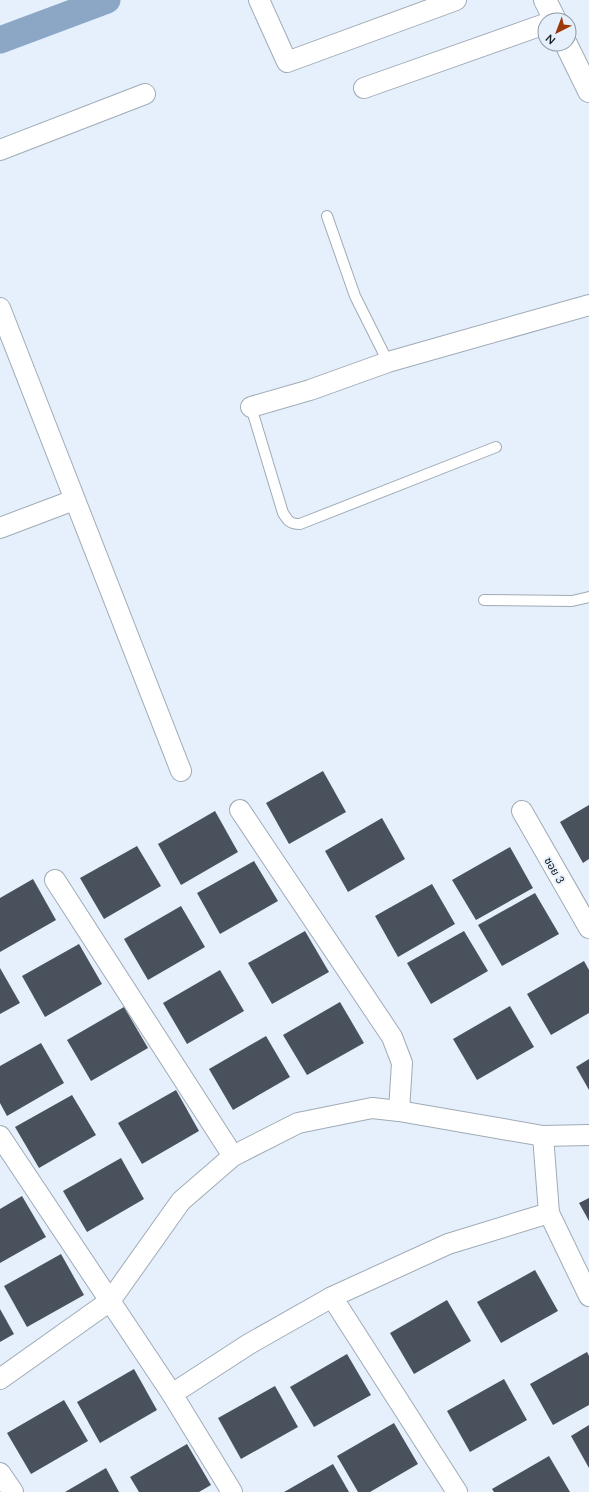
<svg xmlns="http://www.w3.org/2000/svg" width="589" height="1492" font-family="Lato,'Noto Sans Thai',sans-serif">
<rect width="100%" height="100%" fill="#e5f0fc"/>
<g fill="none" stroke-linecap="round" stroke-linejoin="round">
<path stroke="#8ba7c5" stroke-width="27" d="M0,40l107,-40"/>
</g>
<g fill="#49525c">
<path d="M323,771l23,41 -57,32 -23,-41z"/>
<path d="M589,805v54l-6,4 -23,-41z"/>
<path d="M215,811l23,41 -57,33 -23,-41z"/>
<path d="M382,818l23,41 -57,33 -23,-41z"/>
<path d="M137,846l24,40 -57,33 -24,-41z"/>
<path d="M510,847l23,41 -57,32 -24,-40z"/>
<path d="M254,861l24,40 -58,33 -23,-41z"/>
<path d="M33,879l23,41 -56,32v-54z"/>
<path d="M432,884l23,40 -57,33 -23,-41z"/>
<path d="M535,893l24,41 -57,32 -24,-41z"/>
<path d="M181,906l24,41 -57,33 -24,-41z"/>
<path d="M305,931l24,41 -57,32 -24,-41z"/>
<path d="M464,931l24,40 -57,33 -24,-41z"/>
<path d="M79,944l23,40 -57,33 -23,-41z"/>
<path d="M584,961l5,9v43l-38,22 -24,-41z"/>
<path d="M0,968l20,35 -20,11z"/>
<path d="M220,970l24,41 -57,33 -24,-41z"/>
<path d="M340,1002l24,41 -57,32 -24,-40z"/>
<path d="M510,1006l24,41 -57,33 -24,-41z"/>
<path d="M124,1007l24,41 -57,33 -24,-41z"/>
<path d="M266,1036l24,41 -57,33 -24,-41z"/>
<path d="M41,1043l23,40 -57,33 -7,-13v-37z"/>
<path d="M589,1059v31l-13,-23z"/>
<path d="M176,1090l23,41 -57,33 -24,-41z"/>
<path d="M72,1095l24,40 -57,33 -24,-41z"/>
<path d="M121,1158l23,41 -57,33 -24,-41z"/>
<path d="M22,1196l24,41 -46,26v-54z"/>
<path d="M589,1198v23l-10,-18z"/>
<path d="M61,1254l23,41 -57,32 -23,-41z"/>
<path d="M535,1270l23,41 -57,32 -24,-41z"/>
<path d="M447,1300l24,41 -57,33 -24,-41z"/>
<path d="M0,1309l14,25 -14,8z"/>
<path d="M587,1352l2,4v49l-36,20 -23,-41z"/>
<path d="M347,1354l24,41 -57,32 -24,-40z"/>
<path d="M134,1369l23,41 -57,33 -23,-41z"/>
<path d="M504,1379l23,41 -57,32 -23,-41z"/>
<path d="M275,1386l23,41 -57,32 -23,-41z"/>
<path d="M64,1400l24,41 -57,33 -24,-41z"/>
<path d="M394,1423l24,41 -48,28h-12l-21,-36z"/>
<path d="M589,1425v43l-18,-32z"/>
<path d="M187,1444l24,41 -12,7h-60l-9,-15z"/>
<path d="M549,1456l21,36h-76l-2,-3z"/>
<path d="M333,1464l16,28h-65z"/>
<path d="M106,1468l13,24h-54z"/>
</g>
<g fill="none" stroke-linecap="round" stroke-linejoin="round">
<g stroke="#a0abb6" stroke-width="12">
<g id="lane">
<path d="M327,216l28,80 33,66"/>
<path d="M251,407l32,106c5,8 7,11 17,11l196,-77"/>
<path d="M484,600l88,1 17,-4"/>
</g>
</g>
<g stroke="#a0abb6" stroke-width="22">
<g id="street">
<path d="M259,0l28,62 169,-62"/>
<path d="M364,88l181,-64"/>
<path d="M0,150l145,-56"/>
<path d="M0,308l181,463"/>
<path d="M251,407l59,-17 78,-28 201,-57"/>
<path d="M0,528l74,-28"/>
<path d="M240,810l152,227 10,26 -3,48"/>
<path d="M522,811l67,117"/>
<path d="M55,880l178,276"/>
<path d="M0,1136l172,258 60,98"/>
<path d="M543,1136l6,77 40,83"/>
<path d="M332,1297l125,195"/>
<path d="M0,1379l110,-78 71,-100 52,-45 65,-33 74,-15 27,3 144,25 46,-1"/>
<path d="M172,1394l77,-50 83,-47 116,-53 101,-31"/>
<path d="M0,1473l13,19"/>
</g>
</g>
<g stroke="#a0abb6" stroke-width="24">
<g id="secondary">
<path d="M545,0l10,20"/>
<path d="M566,44l23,47"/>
</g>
</g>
<use href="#lane" stroke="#fff" stroke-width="10"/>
<use href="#street" stroke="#fff" stroke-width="20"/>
<use href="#secondary" stroke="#fff" stroke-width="22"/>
</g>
<g text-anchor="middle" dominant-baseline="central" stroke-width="4" stroke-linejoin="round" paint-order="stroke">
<g font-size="11" fill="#14181c" stroke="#e5f0fc">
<text transform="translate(555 870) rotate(60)">ซอย 3</text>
</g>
</g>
<g transform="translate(557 32) rotate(222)"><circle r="19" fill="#e5f0fc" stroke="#919aa2"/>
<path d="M0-3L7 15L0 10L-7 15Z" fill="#9d3808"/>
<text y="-6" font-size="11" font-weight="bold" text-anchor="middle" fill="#14181c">N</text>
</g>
</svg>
